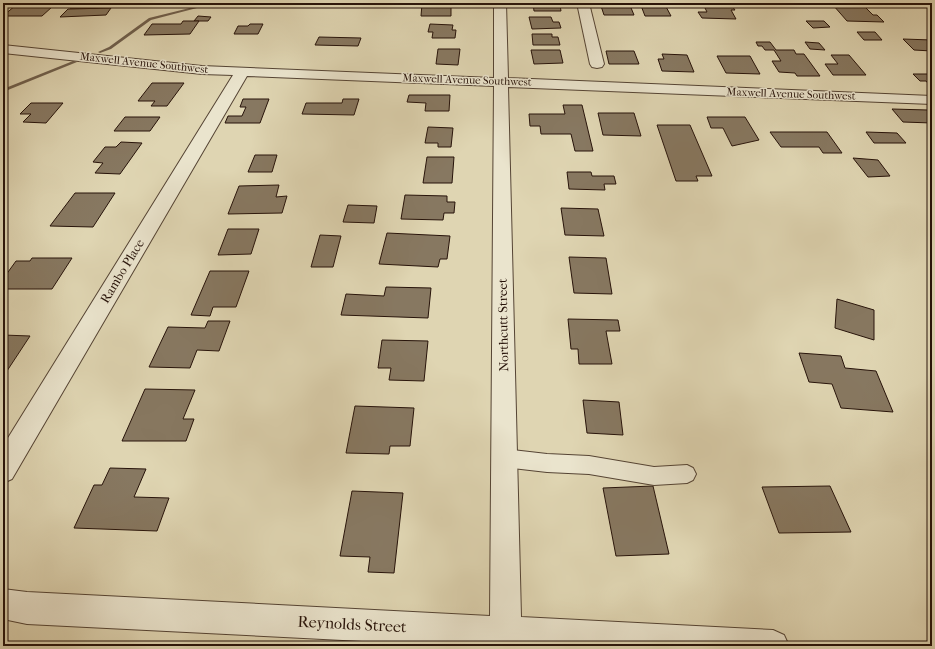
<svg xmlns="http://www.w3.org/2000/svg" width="935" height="649" font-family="'IM FELL French Canon',serif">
<rect width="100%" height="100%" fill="#dfd5b2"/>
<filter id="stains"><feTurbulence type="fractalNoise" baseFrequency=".005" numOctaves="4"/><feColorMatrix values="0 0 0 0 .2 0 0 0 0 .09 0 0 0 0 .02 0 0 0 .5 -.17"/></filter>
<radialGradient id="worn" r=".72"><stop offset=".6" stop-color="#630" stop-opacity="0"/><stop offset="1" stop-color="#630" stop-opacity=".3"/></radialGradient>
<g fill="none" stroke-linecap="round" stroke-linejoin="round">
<g fill="#70604d" fill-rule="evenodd">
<path d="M210,3h6l-65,17 -40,29 -11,4 -2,-1 11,-5 40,-29z"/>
<path d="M73,61l4,1 -74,30v-3z"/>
</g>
</g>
<g fill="#877861" stroke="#27130a">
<path d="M103,3h13l-6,5h-40h28z"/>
<path d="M533,3h22v2h5l1,6h-27z"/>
<path d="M600,3h29l5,12h-30z"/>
<path d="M640,3h24l7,13h-26z"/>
<path d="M422,4h29v12h-30z"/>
<path d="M16,5h6l-3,2h33l-10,9h-39z"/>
<path d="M833,5l31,1 9,9h4l7,7 -37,-1z"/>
<path d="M704,6h28l3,4h-4l5,9 -34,-1 -4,-6h9z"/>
<path d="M111,8l-5,7 -46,2 8,-8z"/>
<path d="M198,16l13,1 -3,4h-14z"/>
<path d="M529,17h22l2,5h6l2,6 -29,1z"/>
<path d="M183,21h16l-9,13 -46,1 8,-11h29z"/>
<path d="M806,21h18l6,6 -17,1z"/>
<path d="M250,24h13l-5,10h-24l4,-8h10z"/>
<path d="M430,24l23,1 -1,5h4l-1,8h-23l1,-6h-5z"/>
<path d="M857,32h18l7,8h-18z"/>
<path d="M532,34h20v3h6l2,8h-27z"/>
<path d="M319,37l42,1 -3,8 -43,-1z"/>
<path d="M903,39l29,1v11l-18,-1z"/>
<path d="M756,42h14l6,8h18l2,4h8l16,22h-23l-2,-3 -16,-1 -7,-11h9l-7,-11h-9l-3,-4h-4z"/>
<path d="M805,42l14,1 6,7 -15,-1z"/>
<path d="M438,49h22l-2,16 -22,-1z"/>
<path d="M531,50h29l3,13 -29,1z"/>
<path d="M606,51h28l5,13h-30z"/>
<path d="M662,54l25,1 7,17 -32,-1 -4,-12h6z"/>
<path d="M831,55h18l17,20h-33l-8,-11h13z"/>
<path d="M717,56h33l10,18 -34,-1z"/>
<path d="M913,74h19v14l-6,-7h-6z"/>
<path d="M152,83h32l-17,23h-16l4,-5h-17z"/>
<path d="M409,95h41l-1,16h-24l1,-8 -19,-1z"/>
<path d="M243,99h26l-9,24h-35l3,-7h14l4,-9h-6z"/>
<path d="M343,99h16l-5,16 -52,-1 4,-11h36z"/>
<path d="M31,103h32l-17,20 -23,-1 8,-8h-11z"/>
<path d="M563,105h19l11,46h-18l-4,-17h-30l-1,-8h-10l-1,-12h36z"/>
<path d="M892,109l36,1 4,4v9l-29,-1z"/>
<path d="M598,113h36l7,23 -38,-1z"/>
<path d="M125,117h35l-10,14h-36z"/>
<path d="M707,117h38l14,23 -27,6 -9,-18h-12z"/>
<path d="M657,125h33l22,51h-16l2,5h-22z"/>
<path d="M428,127l25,1 -2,19h-13v-4h-13z"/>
<path d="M770,132h57l15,21h-19l-4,-6h-38z"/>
<path d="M866,132l31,1 9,10h-32z"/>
<path d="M121,142l21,1 -22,31 -25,-1 8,-10 -10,-1 12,-15h11z"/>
<path d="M255,155h22l-5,17h-24z"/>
<path d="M427,157h27l-2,26h-29z"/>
<path d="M853,158l25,2 12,16 -22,1z"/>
<path d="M567,172h24l1,4h22l2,8h-12l1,6 -36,-1z"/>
<path d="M279,185l-3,12 11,-1 -5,17 -54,1 11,-28z"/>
<path d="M75,193h40l-22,34 -43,-1z"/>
<path d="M405,195l42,1v6h8l-1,11h-10l-1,7 -42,-1z"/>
<path d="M348,205l29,1 -3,17 -31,-1z"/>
<path d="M561,208l37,1 6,27 -39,-1z"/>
<path d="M228,229h31l-8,25 -33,1z"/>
<path d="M387,233l63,3 -3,23h-7l-2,8 -59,-3z"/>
<path d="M320,235l21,1 -8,31h-22z"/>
<path d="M569,257l37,1 6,36 -38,-1z"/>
<path d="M32,258h40l-20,31h-49v-10l13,-18h14z"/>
<path d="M210,271h39l-13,36h-23l-3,9 -19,-1z"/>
<path d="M386,287l45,1 -3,30 -87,-3 5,-21 38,2z"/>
<path d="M837,299l37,11v30l-39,-12z"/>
<path d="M568,319l50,1 2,11h-14l6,33h-33l-1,-15h-7z"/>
<path d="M208,321h22l-11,30 -22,-1 -7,18 -41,-1 19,-40 37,1z"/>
<path d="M3,335l27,1 -27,41z"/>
<path d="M382,340l46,1 -4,40 -35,-1 2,-12h-13z"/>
<path d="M799,353l42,3 4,12 31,3 17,41 -52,-4 -9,-24 -23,-2z"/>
<path d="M145,389l50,1 -12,29h11l-8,22h-64z"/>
<path d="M583,400l36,2 4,33 -36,-2z"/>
<path d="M355,406l59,2 -4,38h-20l-1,8 -43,-1z"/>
<path d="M110,468l36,1 -12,28 35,1 -12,33 -83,-3 20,-43h8z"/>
<path d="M653,486l16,68 -53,2 -13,-68z"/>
<path d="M830,486l21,46 -72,1 -17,-46z"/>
<path d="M352,491l51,2 -9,80 -26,-1 2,-15 -30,-1z"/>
</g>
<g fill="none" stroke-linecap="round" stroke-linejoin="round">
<g stroke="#554434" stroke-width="2">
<path id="service" d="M504,449l43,5 42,2 65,11 33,-2 6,3 3,6 -3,6 -6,3 -33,2 -65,-11 -42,-2 -43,-5 -6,-3 -3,-6 3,-6z"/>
</g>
<g stroke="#554434" stroke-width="2">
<g id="minor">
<path d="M494,3h12l2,75 424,18v8l-424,-17 13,530 252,13 11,5 5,11h-328l-434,-22 -24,-5v-30l24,3 463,24 4,-530 -247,-10 -235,403 -9,4v-37l230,-371 -31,-1 -199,-21v-8l199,21 292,12z"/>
<path d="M577,3h12l15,61 -2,3 -5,1 -5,-1 -2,-3z"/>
</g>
</g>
<use href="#service" fill="#eae4cd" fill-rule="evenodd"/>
<use href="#minor" fill="#eae4cd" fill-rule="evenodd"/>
</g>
<g text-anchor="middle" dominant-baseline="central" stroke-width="3" stroke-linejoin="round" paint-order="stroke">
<g font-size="11" fill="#27130a" stroke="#eae4cd">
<text transform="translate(144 63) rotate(6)">Maxwell Avenue Southwest</text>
<text transform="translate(467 80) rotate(2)">Maxwell Avenue Southwest</text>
<text transform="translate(791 94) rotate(2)">Maxwell Avenue Southwest</text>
</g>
<g font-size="13" fill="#27130a" stroke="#eae4cd">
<text transform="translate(122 271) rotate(-59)">Rambo Place</text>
<text transform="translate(503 325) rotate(-91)">Northcutt Street</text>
</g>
<g font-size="16" fill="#27130a" stroke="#eae4cd">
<text transform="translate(352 624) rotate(3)">Reynolds Street</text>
</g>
</g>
<rect width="935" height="649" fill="none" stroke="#dfd5b2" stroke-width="16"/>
<rect x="4" y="4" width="927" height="641" fill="none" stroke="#27130a" stroke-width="2"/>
<rect x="8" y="8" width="919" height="633" fill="none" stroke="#27130a"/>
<rect width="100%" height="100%" filter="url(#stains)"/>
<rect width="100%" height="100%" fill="url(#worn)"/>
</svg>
